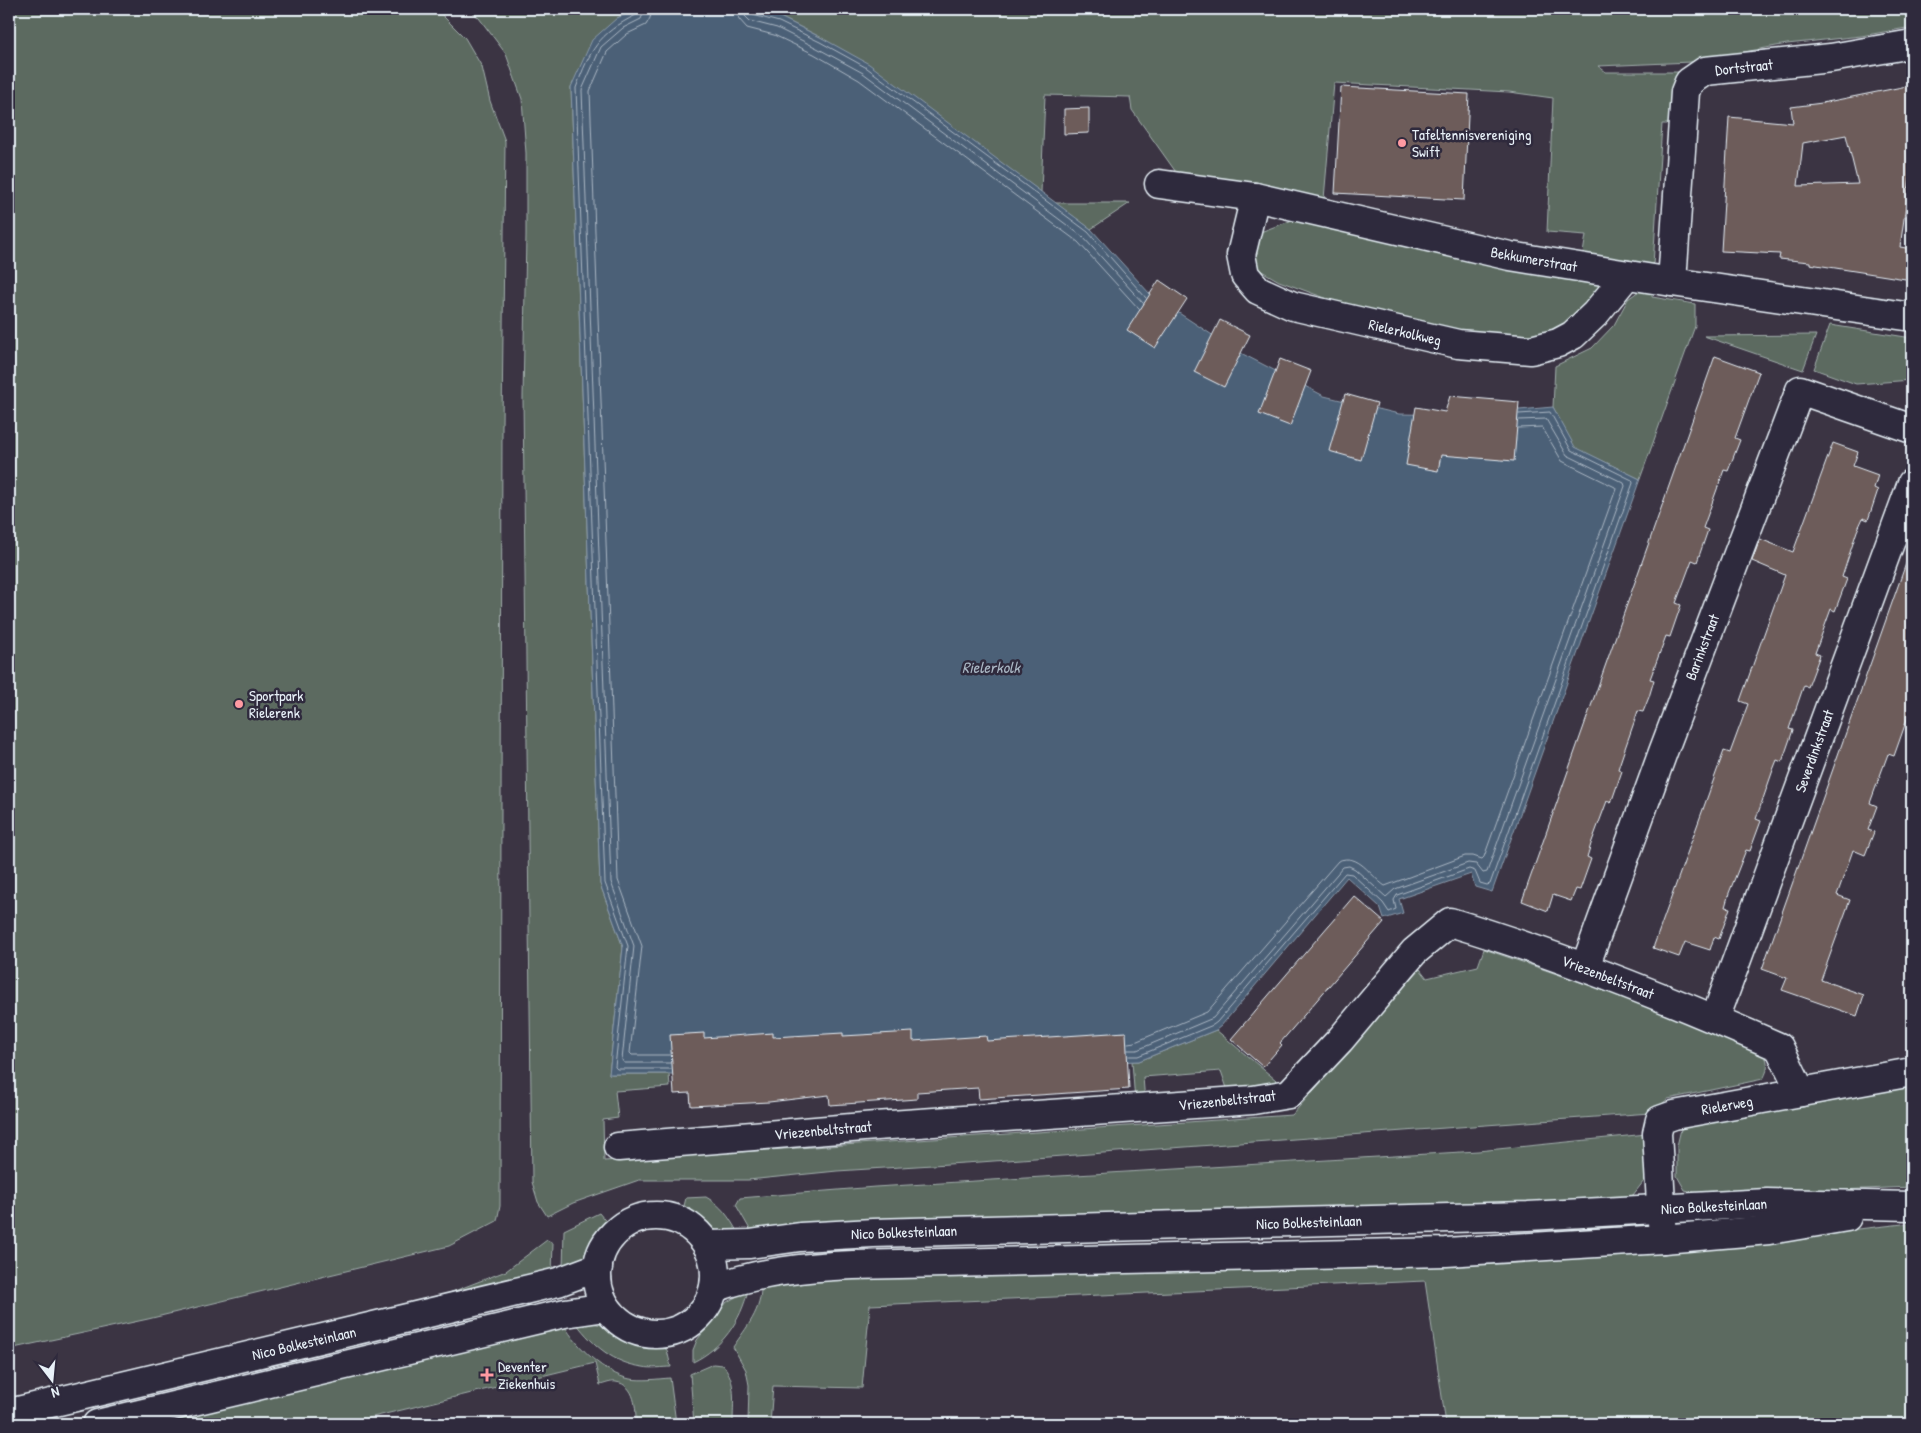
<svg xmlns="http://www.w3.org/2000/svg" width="1921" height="1433" font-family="'Patrick Hand',sans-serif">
<rect width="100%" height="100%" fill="#3b3443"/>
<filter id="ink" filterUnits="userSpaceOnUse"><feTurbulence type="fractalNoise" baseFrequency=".02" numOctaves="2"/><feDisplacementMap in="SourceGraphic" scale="10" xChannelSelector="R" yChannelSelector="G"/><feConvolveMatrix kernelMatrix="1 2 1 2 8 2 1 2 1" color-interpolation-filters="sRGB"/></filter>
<g filter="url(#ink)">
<g fill="#5b6a60" stroke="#a2aeac">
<path d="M9,9h427l29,29 17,29 8,34 15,40 -3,284 -2,781 -3,15 -48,25 -301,73 -139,30z"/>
<path d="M469,9h169l-21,9 -46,69 29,797 23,63 -14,127h60l1,13 -55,4 3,27 -15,2 1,41 688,-46 128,-146 7,9 51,-12 6,-17 216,74 61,25c7,12 9,19 2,31l-95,20 -18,14 -670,49 -143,9 -89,9h-109l-66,23 -26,13 -9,-14 -6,-20 -9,-784 3,-163v-82l-4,-54 -16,-45 -27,-36z"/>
<path d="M744,9h1168v18l-51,9 -74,8 -96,18 -93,4 8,6h78l-14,52h-8l-9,141 -58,-8 -12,-4 3,-18 -39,-3 6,-134 -44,-6 -175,-9 -10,116 -146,-24 -46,-65 -2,-13 -85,-2 -4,97 -219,-154 -42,-21z"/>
<path d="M1055,203h75l-39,26z"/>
<path d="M1295,219l309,62 -26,39 -34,20 -79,-4 -118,-30 -68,-25 -33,-19 9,-28z"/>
<path d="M1643,288l9,2v7l43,7v22l-55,153 -66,-32 -21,-40 2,-41 37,-18 22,-23 14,-26z"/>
<path d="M1830,325l82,13v42l-56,4 -42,-15z"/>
<path d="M1816,335l-13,35 -99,-34z"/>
<path d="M1216,1030l66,55 -54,6 -7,-20 -78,6 2,25h-10l-3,-41h7z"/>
<path d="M1912,1087v100l-193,8 -6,2 -28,-7 -8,-14v-30l4,-17 13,-7z"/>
<path d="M1647,1134v43l-14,18 -19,8 -862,30 -16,-28 4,-7 135,-11 603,-36z"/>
<path d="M706,1197c16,9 23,20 32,36 -21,5 -38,-15 -55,-23l3,-12z"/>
<path d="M599,1213l9,11c-20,20 -16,34 -45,46l1,-40z"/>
<path d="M1912,1223v201h-466l-21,-143 -555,24 -8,83 -89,-2 -3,38h-22l1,-39 -3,-15 -13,-23c13,-19 29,-37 28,-61l37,-8 970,-39z"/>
<path d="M547,1240l6,3 -1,30 -106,28 -2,-6 62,-24z"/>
<path d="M748,1290c-7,31 -26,58 -55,72v-12l4,-10 30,-38z"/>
<path d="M578,1321c10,2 22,2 31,7 11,6 19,14 32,17 9,2 18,-1 26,5l4,17c-9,0 -19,2 -28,0 -30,-4 -49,-21 -67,-44z"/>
<path d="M564,1325c13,22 41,49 66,54 13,2 27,0 40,-1l6,45 -40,1c0,-15 0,-39 -20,-42 -5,-1 -11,2 -16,3l-5,-22 -251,61h-200z"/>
<path d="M713,1364l10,1c14,16 10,38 10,59h-39l-4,-50z"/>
</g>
<path fill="#4c6077" stroke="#8a9aab" d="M638,9h110l32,8 42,21 47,26 222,165 59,65 85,56 89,46 75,18 64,1 90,-8 22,40 65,32 -148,413 -17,-5 -4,-13 -72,25 4,14 -19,6 -4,-12 -33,-30 -126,149 -5,4 -77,31 -136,5 -139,8h-255l14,-127 -23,-63 -29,-797 21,-47 25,-22z"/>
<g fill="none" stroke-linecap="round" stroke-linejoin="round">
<g stroke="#aab7c4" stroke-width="1">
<path d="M638,9l-2,6c-38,19 -46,35 -60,73l29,795 23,63 -13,121 2,2h54"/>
<path d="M645,9l-4,10 -18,9 -22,19 -19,43 29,792 23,64 -12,114 2,3h47"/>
<path d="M652,9l-2,9 -4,7 -19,9 -20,18 -17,39 28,789 24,66 -12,107 2,2h38"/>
<path d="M736,9l3,10 8,9 27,7 40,19 45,26 219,162 61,67"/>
<path d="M744,9l1,7 5,5 27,7 40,20 46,25 220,164 60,66"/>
<path d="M750,9l3,6 26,7 41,20 47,26 221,164 58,66"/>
<path d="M1128,1043l7,-1 72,-30 131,-151c21,-9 32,15 47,25l80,-30h8l9,3 2,-2 132,-368 -1,-2 -53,-26 -20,-34 -24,1"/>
<path d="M1128,1050h9l76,-32 130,-151 6,-1 6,3 31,28 9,-8 73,-26 8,1 7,9 4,-1 138,-386 -1,-3 -57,-28 -21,-36 -27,1"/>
<path d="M1129,1056h9l75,-31 4,-3 128,-149 7,1 31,29 6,9 7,-3 -2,-9 3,-5 72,-26 6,2 5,12 7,2 3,-1 143,-401 -1,-3 -61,-30 -21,-38 -31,2"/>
</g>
</g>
<g fill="#6d5b5a" stroke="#e8f1f8" fill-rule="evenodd">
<path d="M1912,85v92h-2l-10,70 12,2v31l-102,-16v-2l-31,-3 1,-5 -59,-3 8,-134 64,6 -2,-16 31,-4zM1846,135l12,49 -60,2 5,-43z"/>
<path d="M1341,87l128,7 -5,106 -129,-7z"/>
<path d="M1089,108v25l-25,1v-25z"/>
<path d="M1159,280l28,19 -32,49 -28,-18z"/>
<path d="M1220,320l30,15 -26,52 -30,-15z"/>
<path d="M1715,356l44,16 -24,66 5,2 -12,31 -4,-1 -21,58 5,2 -11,32 -5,-2 -16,43 5,2 -11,32 -4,-1 -16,43 4,1 -5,17 -6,15 -5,-1 -16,46 -4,12 4,2 -11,32 -4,-2 -16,43 -4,13 4,2 -11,31 -4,-1 -5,12 -18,-6 -5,16 -26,-10z"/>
<path d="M1280,359l31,12 -21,55 -31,-12z"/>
<path d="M1345,394l32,9 -16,57 -32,-9z"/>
<path d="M1450,396l69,6 -5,59 -73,-6 -3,16 -32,-6 10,-58 29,5z"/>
<path d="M1833,443l25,9 -5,14 25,9 -4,13 4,2 -10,30 -5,-2 -6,13 -15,46 5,2 -12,32 -4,-2 -16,44 5,2 -12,32 -4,-2 -15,44 4,1 -11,32 -5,-2 -4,10 -17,49 5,2 -11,30 -4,-1 -17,43 -4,14 5,1 -11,31 -5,-2 -4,13 -25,-8 -6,15 -26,-9 71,-197 6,2 18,-49 -8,-3 45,-126 -33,-14 8,-22 33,13z"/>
<path d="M1909,555h3v150l-18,51 -6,-2 -18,49 7,3 -9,24 6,2 -9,23 -12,-5 -16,45 13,5 -29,80 43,15 -7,21 -75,-26 5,-12 -25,-9z"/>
<path d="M1354,896l30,26 -104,121 2,2 -19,22 -32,-28z"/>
<path d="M913,1032v9l73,-5 1,5 139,-9 3,57 -150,10 -1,-11 -61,4v7l-87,6 -1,-10 -60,7 -78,4 -1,-13 -16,1 -4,-59 34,-2v5l69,-5v4l70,-4v3z"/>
</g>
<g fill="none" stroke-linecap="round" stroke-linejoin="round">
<g stroke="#e8f1f8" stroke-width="31">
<g id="minor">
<path d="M1159,184l96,13 255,59 162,26 240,35"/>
<path d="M1255,197l-14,58 4,20 13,15 35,16 165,38 73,6 27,-7 15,-8 22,-21 32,-39"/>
<path d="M1672,282l13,-190 4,-10 16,-11 126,-13 81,-14"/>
<path d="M1585,967l78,-215 137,-362 112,39"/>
<path d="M1715,1019l197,-536"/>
<path d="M618,1147l258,-21 377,-26 36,-6 51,-54 74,-88 36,-30c113,34 222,78 329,125l22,45"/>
<path d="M1663,1239l-6,-106 3,-13 14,-5 238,-43"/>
</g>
</g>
<g stroke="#e8f1f8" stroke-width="31">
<g id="tertiary">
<circle cx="656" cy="1275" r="59"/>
<path d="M707,1245l43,-1 50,-7 73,-4 655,-17 239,-13 145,3"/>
<path d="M714,1288c46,-16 90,-21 139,-23l593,-13 217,-13 106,-9 78,-13"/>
<path d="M9,1413l549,-131 40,-15"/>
<path d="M97,1424l468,-111 41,-6"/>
</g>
</g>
<use href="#minor" stroke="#2f2a3d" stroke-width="28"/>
<use href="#tertiary" stroke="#2f2a3d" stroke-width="28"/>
</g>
</g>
<g fill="#ff9aa2" stroke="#2f2a3d" stroke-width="2">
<circle cx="1402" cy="143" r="5"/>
<circle cx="239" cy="704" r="5"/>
<path d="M484.5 1367.5h5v5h5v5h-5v5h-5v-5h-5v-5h5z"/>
</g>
<g text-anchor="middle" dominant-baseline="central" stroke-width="5" stroke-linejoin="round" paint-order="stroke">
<g font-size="15" fill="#e8f1f8" stroke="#2f2a3d">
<text transform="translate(1744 67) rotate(-6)">Dortstraat</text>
<text transform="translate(1534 259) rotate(10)">Bekkumerstraat</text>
<text transform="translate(1405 332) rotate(13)">Rielerkolkweg</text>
<text transform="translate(1702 647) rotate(-69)">Barinkstraat</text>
<text transform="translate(1814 751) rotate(-70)">Severdinkstraat</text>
<text transform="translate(1608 977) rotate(21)">Vriezenbeltstraat</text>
<text transform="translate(1227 1100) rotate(-6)">Vriezenbeltstraat</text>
<text transform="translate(1727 1105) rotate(-10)">Rielerweg</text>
<text transform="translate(823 1130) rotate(-5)">Vriezenbeltstraat</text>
<text transform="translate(1714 1206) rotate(-3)">Nico Bolkesteinlaan</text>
<text transform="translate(1309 1222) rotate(-2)">Nico Bolkesteinlaan</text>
<text transform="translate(904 1232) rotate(-2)">Nico Bolkesteinlaan</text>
<text transform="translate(304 1343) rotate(-13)">Nico Bolkesteinlaan</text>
</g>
<g font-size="15" fill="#e8f1f8" stroke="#2f2a3d" text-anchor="start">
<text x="1412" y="134">Tafeltennisvereniging<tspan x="1412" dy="17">Swift</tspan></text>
<text x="249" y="695">Sportpark<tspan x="249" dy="17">Rielerenk</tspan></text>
<text x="498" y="1366">Deventer<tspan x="498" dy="17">Ziekenhuis</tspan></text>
</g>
<g font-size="16" font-style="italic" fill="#aab7c4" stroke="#2f2a3d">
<text x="991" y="667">Rielerkolk</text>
</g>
</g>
<rect width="1921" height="1433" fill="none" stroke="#2f2a3d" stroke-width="30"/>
<rect x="15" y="15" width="1891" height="1403" fill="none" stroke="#e8f1f8" stroke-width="2" filter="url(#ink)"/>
<g transform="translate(52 1380) rotate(164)" stroke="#2f2a3d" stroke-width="4" paint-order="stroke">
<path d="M0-4L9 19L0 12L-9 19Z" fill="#e8f1f8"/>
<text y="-8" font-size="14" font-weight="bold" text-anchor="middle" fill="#e8f1f8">N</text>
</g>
</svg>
